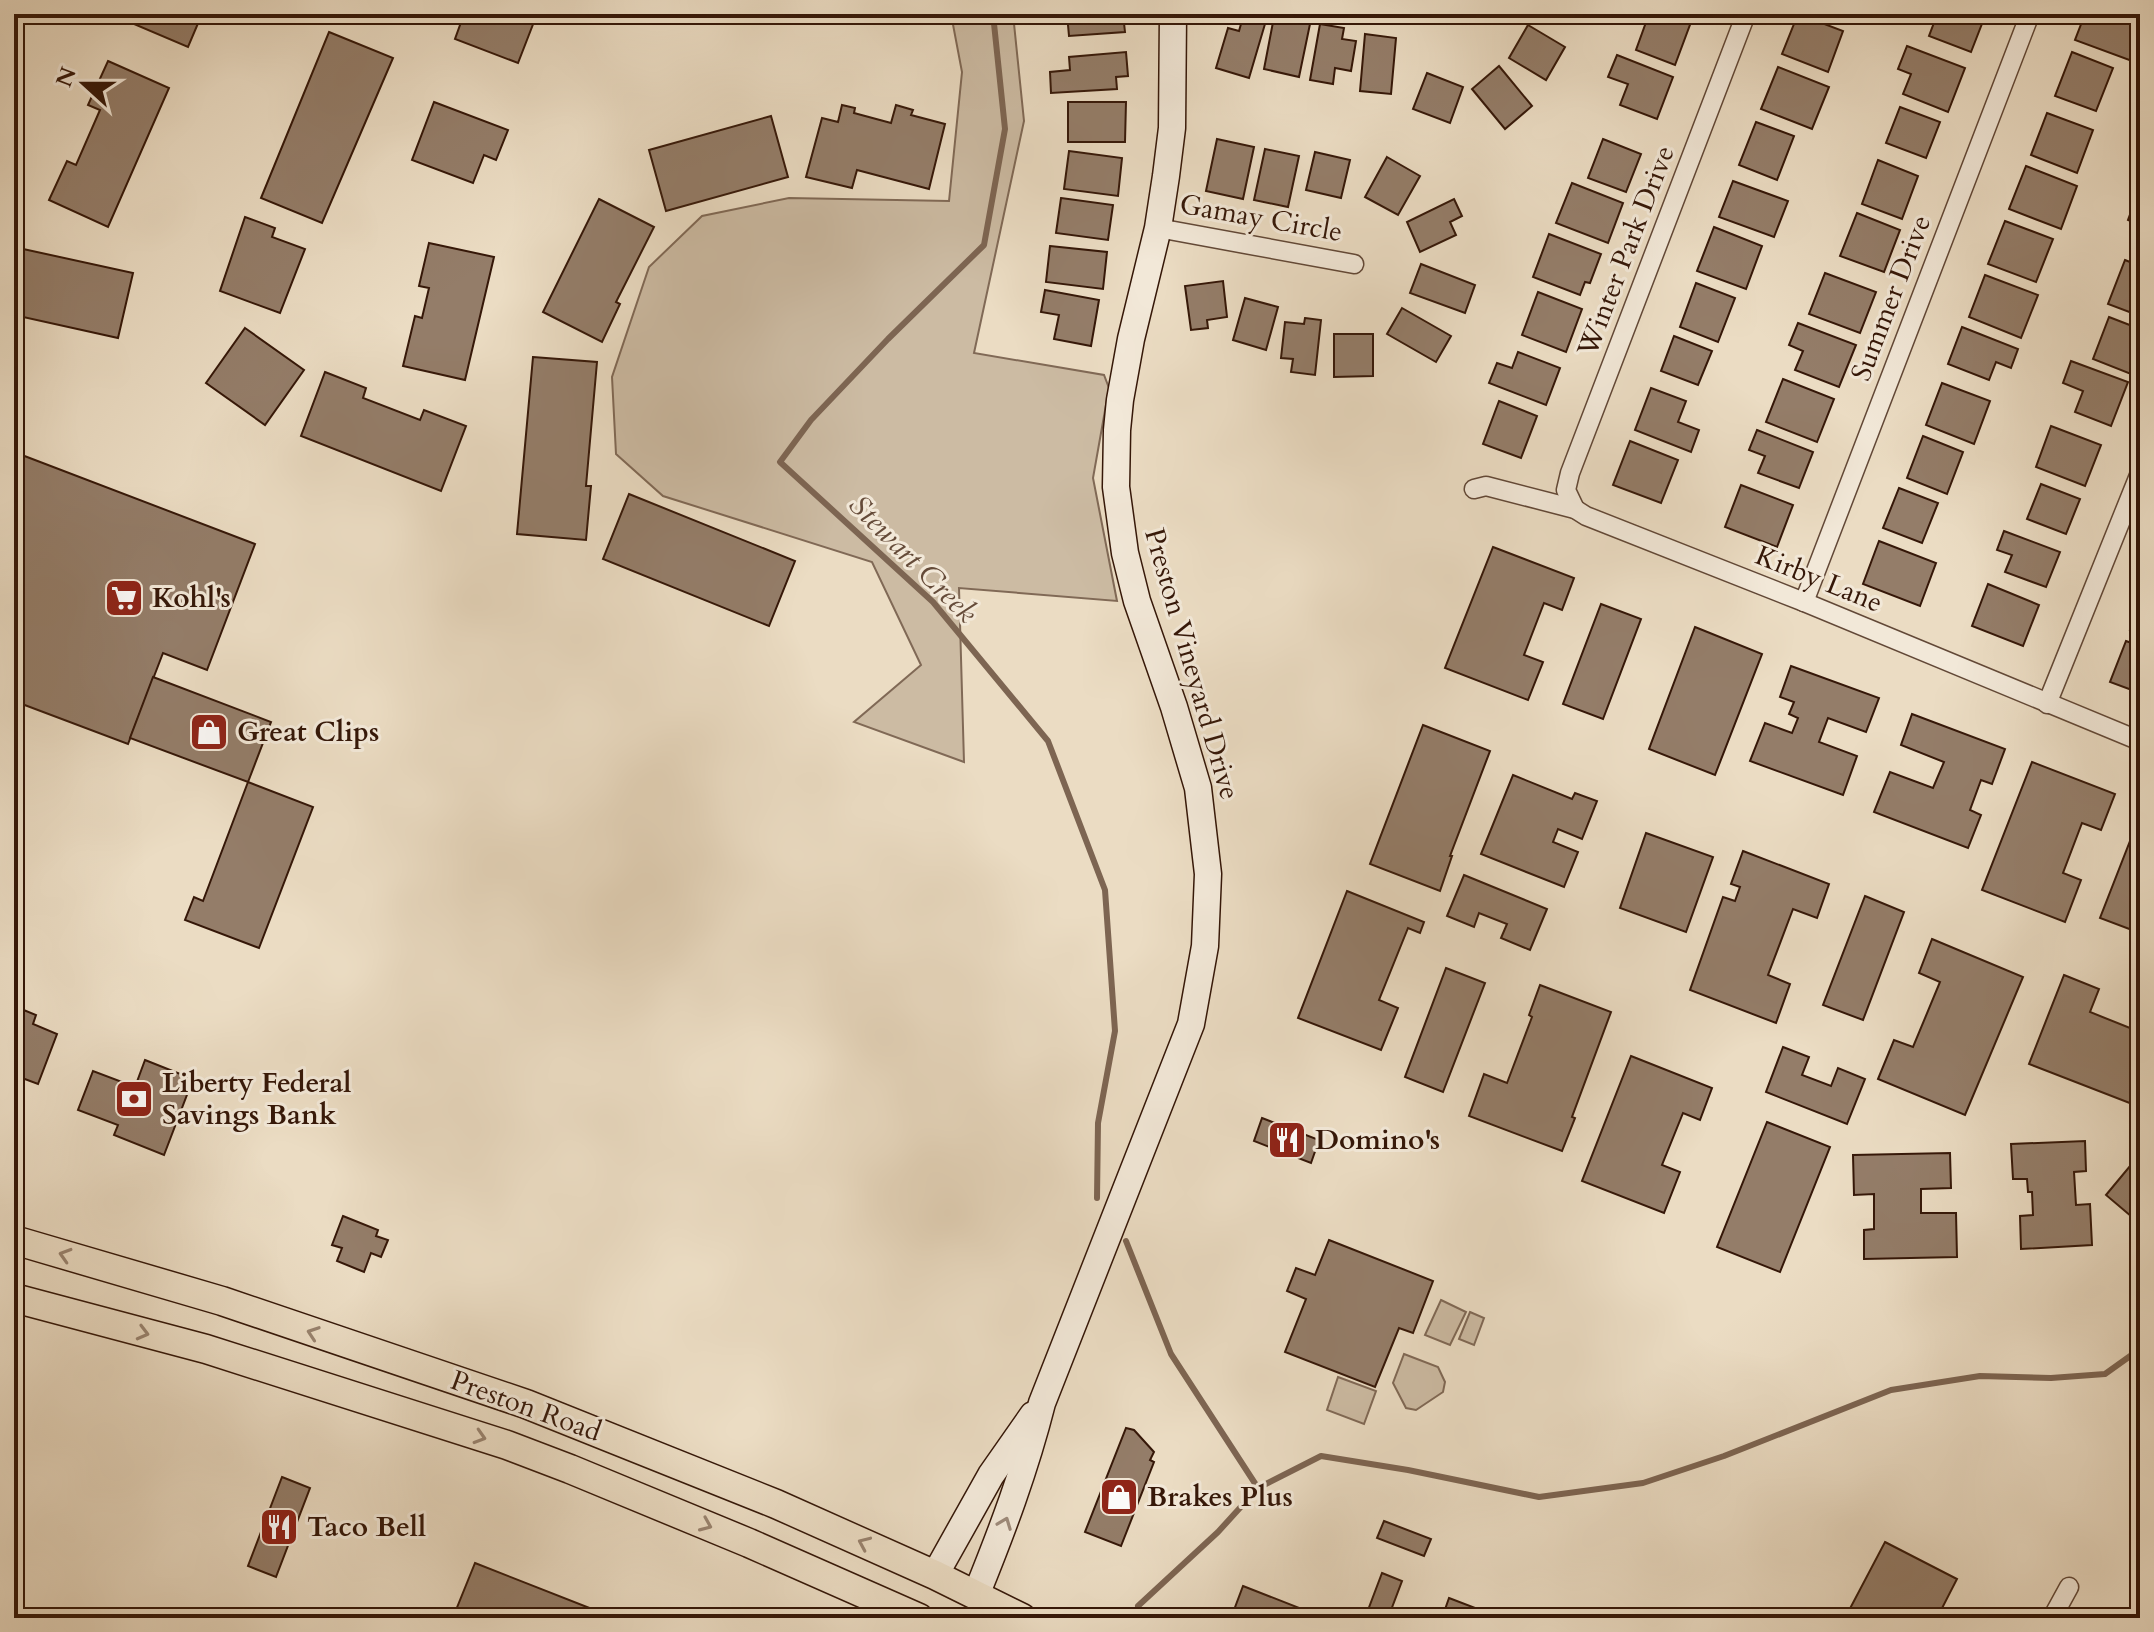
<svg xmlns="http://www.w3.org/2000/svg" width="2154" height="1632" font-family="Cardo,serif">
<rect width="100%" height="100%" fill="#ebdcc3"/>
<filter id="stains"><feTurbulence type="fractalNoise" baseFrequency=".0025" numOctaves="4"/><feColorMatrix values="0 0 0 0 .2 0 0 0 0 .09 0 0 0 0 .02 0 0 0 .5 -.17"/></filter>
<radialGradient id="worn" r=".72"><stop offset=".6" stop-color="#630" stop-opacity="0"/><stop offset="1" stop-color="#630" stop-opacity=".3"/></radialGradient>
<g fill="#ccbba3" stroke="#806956" stroke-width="2">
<path d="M951,14h62l11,107 -50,232 130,22 5,13 -16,90 24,123 -158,-13 5,174 -110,-40 67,-57 -49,-103 -209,-66 -47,-42 -4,-77 37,-110 53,-51 87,-18 160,3 13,-129z"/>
<path d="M1441,1300l25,12 -16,33 -25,-10z"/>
<path d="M1470,1312l14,6 -10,27 -15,-6z"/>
<path d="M1404,1354l34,13 7,15 -2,10 -27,18 -10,-2 -13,-25z"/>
<path d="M1338,1377l38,14 -12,33 -37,-14z"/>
</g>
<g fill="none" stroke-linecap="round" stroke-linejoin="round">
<g stroke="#7d6552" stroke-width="6">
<path d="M993,14l12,115 -21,116 -96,94 -77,81 -31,42 153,140 115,139 57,149 10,141 -17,92 -1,75"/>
<path d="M1126,1241l45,113 87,134"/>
<path d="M1138,1606l80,-74 40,-44 63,-32 87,14 131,27 104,-14 81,-27 167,-66 89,-14 71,2 54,-4 35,-25"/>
</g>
</g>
<g fill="#947d69" stroke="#351708" stroke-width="2">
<path d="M94,14h108l-14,33 -75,-32 -3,6z"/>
<path d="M464,14h73l-19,49 -63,-24z"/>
<path d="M766,14h46l-1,9 -45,-4z"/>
<path d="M1067,14h56l2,18 -56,4z"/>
<path d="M1649,14h20l22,8 -16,43 -39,-15z"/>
<path d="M1798,14l45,17 -15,41 -46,-18z"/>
<path d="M1981,14l4,2 -14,36 -42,-16 6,-16 -14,-5z"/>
<path d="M2085,14h48l7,3v23l-8,21 -57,-21z"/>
<path d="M1243,17l22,7 -16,54 -33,-10 12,-40 11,3z"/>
<path d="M1274,17l36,7 -11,53 -35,-8z"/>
<path d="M1320,24l24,4 -2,11 14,2 -5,30 -16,-3 -2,16 -23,-4z"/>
<path d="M1528,25l37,22 -19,33 -37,-22z"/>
<path d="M329,32l64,26 -71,165 -61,-25z"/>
<path d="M1365,34l31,4 -5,56 -31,-3z"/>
<path d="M1907,46l58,22 -17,44 -45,-18 8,-20 -13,-5z"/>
<path d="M1126,52l2,24 -12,1 1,12 -66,4 -1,-21 20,-2 -1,-13z"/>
<path d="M2072,52l41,16 -17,43 -41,-15z"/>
<path d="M1617,55l56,22 -16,42 -37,-14 8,-21 -20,-7z"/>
<path d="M108,61l61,27 -61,139 -59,-27 18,-39 9,4 24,-55 -12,-5z"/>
<path d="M1499,66l33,40 -27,23 -33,-40z"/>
<path d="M1778,67l51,20 -17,42 -51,-20z"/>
<path d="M1427,73l36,14 -13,36 -37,-14z"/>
<path d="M434,102l74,28 -12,30 -12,-5 -11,28 -61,-23z"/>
<path d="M1068,102h58l-1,40h-57z"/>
<path d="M842,105l13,3 -1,5 37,10 5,-18 17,5 -2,5 34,9 -16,65 -72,-19 -5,18 -46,-11 16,-59 16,4z"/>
<path d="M1900,107l40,15 -14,36 -40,-15z"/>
<path d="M2047,113l46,17 -16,43 -46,-18z"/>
<path d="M771,116l17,61 -122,34 -17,-61z"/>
<path d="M1756,122l38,14 -17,44 -38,-15z"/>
<path d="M1217,139l37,8 -11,52 -37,-8z"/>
<path d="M1603,139l38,15 -15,38 -38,-14z"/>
<path d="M1265,149l34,7 -11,51 -34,-7z"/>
<path d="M1069,151l53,7 -4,38 -54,-7z"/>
<path d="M1315,152l35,8 -9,38 -35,-8z"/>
<path d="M1387,157l33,19 -22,39 -33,-18z"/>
<path d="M1878,160l40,16 -16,43 -40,-15z"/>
<path d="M2026,166l51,20 -16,43 -52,-20z"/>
<path d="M1733,181l55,20 -14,36 -55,-20z"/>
<path d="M1572,183l51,20 -15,40 -52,-20z"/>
<path d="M1061,198l52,7 -5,35 -52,-7z"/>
<path d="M599,199l55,28 -38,75 4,2 -18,38 -59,-30z"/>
<path d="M1454,199l8,17 -12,6 6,13 -36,17 -13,-30z"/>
<path d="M2135,201l5,2v22l-12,-5z"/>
<path d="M1857,213l43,17 -16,42 -44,-16z"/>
<path d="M245,217l30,11 -3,9 33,12 -25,64 -60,-22z"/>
<path d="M2005,221l48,18 -17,43 -48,-18z"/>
<path d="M1714,227l48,19 -16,43 -49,-18z"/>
<path d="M1549,234l52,20 -11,29 -5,-1 -5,13 -47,-18z"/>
<path d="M429,243l65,14 -29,123 -62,-14 12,-50 7,2 7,-30 -10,-2z"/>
<path d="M1050,246l57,6 -4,37 -57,-7z"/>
<path d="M14,247l119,26 -15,65 -104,-23z"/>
<path d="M2125,260l15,6v50l-32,-12z"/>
<path d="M1421,264l54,21 -10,28 -55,-20z"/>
<path d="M1825,273l51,19 -16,41 -51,-19z"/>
<path d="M1985,275l53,20 -17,43 -52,-21z"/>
<path d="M1223,281l4,36 -20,3 1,8 -17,2 -6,-44z"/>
<path d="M1696,283l39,15 -17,44 -38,-15z"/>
<path d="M1045,290l54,10 -8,46 -37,-7 5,-24 -18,-3z"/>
<path d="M1538,292l44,17 -16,43 -44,-17z"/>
<path d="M1245,298l33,9 -12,43 -33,-10z"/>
<path d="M1402,308l49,28 -15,26 -49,-28z"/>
<path d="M2109,317l31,12v21l-9,24 -38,-15z"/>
<path d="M1305,318l16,2 -6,55 -24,-3 2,-13 -12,-1 4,-36 19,2z"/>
<path d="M1798,323l58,22 -17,42 -44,-17 8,-19 -14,-6z"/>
<path d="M1962,327l56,22 -7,19 -15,-6 -7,18 -41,-16z"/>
<path d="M245,328l59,42 -39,55 -59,-42z"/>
<path d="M1334,334h39v42l-39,1z"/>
<path d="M1674,336l38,15 -14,34 -37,-14z"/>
<path d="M1518,352l42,16 -14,37 -57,-22 8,-20 15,5z"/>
<path d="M533,357l64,5 -11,124h5l-5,54 -69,-6z"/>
<path d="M2071,361l57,21 -17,44 -36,-14 8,-21 -20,-8z"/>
<path d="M325,372l41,16 -3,10 57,22 4,-10 42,16 -25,65 -140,-55z"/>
<path d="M1783,379l51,20 -17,43 -51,-20z"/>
<path d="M1942,383l48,18 -16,43 -48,-19z"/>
<path d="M1651,388l35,13 -8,21 21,8 -8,22 -56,-22z"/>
<path d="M1499,401l38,15 -16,42 -38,-14z"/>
<path d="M2051,426l50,19 -16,41 -49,-19z"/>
<path d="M1757,430l56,22 -14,36 -41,-15 7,-17 -16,-6z"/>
<path d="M1923,436l40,16 -16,42 -40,-16z"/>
<path d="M1630,441l48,19 -17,43 -48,-18z"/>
<path d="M14,452l241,92 -48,126 -44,-17 -35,91 -114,-43z"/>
<path d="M2041,484l39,15 -14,35 -39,-15z"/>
<path d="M1741,485l52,20 -16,42 -52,-20z"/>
<path d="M1899,488l39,15 -16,40 -39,-15z"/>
<path d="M629,494l166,67 -26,65 -166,-67z"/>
<path d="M2004,531l56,21 -14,35 -41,-15 7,-17 -15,-5z"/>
<path d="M1879,541l57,22 -16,43 -57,-22z"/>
<path d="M1493,547l81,31 -12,32 -18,-7 -20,52 19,7 -15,38 -83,-32z"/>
<path d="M1988,584l51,21 -16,41 -51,-20z"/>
<path d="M1601,604l40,15 -38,100 -40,-15z"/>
<path d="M2140,604v30l-10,-4z"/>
<path d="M1695,627l67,27 -47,121 -66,-26z"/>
<path d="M2126,641l14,5v47l-30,-11z"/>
<path d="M1791,666l88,32 -13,34 -38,-14 -9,24 38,14 -14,39 -93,-34 15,-38 27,10 6,-15 -9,-4 5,-12 -14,-5z"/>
<path d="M153,677l118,45 -23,60 -118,-44z"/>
<path d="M1912,714l93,35 -13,35 -11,-4 -11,30 11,5 -13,33 -94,-36 16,-40 43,16 11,-26 -43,-17z"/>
<path d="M1423,725l67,26 -40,105h2l-12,35 -70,-27z"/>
<path d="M2032,762l83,32 -14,36 -19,-7 -19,50 18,7 -16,42 -83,-32z"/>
<path d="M1513,775l59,24 3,-6 22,8 -15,38 -24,-10 -5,13 25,10 -14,35 -83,-33z"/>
<path d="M248,782l65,25 -54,141 -74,-28 9,-23 9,4z"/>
<path d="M2139,818h1v115l-40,-15z"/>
<path d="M1646,833l67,24 -27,75 -66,-24z"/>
<path d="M1743,851l86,33 -12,34 -24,-9 -25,66 22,9 -14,39 -86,-33 33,-93 12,4 5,-14 -9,-3z"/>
<path d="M1464,875l83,34 -17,41 -29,-12 6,-14 -28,-11 -5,14 -27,-11z"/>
<path d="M1347,891l77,31 -4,11 -12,-5 -29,72 19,8 -17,42 -83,-32z"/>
<path d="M1865,896l39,16 -41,108 -40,-15z"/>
<path d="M1932,939l91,38 -58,138 -87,-36 16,-39 19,7 27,-65 -21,-9z"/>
<path d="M1446,968l39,15 -42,109 -38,-15z"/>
<path d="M2064,975l35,14 -9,23 50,20v75l-111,-43z"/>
<path d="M1540,985l71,27 -39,105 3,1 -13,33 -93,-35 15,-42 23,9 25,-66 -3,-2z"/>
<path d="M14,1006l22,9 -3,9 24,10 -19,50 -24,-9z"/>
<path d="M1783,1047l26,10 -7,18 29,11 7,-18 27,11 -18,45 -81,-32z"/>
<path d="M1631,1056l81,32 -12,32 -17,-7 -21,52 18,7 -16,41 -82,-32z"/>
<path d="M145,1060l48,19 -29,76 -50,-20 4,-10 -40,-15 15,-39 42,16z"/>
<path d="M1262,1118l57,22 -8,23 -57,-22z"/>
<path d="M1767,1122l63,25 -50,125 -63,-25z"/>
<path d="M2085,1141l1,30 -12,1 2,33 14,-1 2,41 -71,4 -1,-33 13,-1 -1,-23h-4l-1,-13h-14l-2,-35z"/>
<path d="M1950,1153l1,35 -30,1v24h35l1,44 -93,2v-29l10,-1v-35l-20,1 -1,-40z"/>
<path d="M2140,1154v65l-2,3 -32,-27z"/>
<path d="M343,1216l35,14 -2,6 12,4 -7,17 -10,-4 -7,19 -27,-11 5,-13 -10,-3z"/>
<path d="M1329,1240l104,41 -20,52 -14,-5 -24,59 -90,-35 21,-53 -19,-8 9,-23 19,7z"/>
<path d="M1126,1428l8,2 20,22 -4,8 4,2 -33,84 -36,-14z"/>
<path d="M282,1477l28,11 -34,89 -28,-11z"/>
<path d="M1384,1521l47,18 -7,17 -47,-18z"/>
<path d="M1885,1542l72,37 -20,39h-92z"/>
<path d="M475,1563l140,55h-156l-3,-8z"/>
<path d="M1382,1573l20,8 -14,37h-23z"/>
<path d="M1243,1586l64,25 -3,7h-73z"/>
<path d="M1449,1598l29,11 -3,9h-33z"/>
</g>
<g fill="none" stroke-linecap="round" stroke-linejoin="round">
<g stroke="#624837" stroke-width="21">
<g id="street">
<path d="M1158,228l196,36"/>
<path d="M1474,489l12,-3 89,23 11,7 218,86 336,139"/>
<path d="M1575,509l-9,-19 4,-17 176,-459"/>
<path d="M1804,602l226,-588"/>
<path d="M2047,704l93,-231"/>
<path d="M2052,1618l17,-31"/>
</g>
</g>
<g stroke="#351708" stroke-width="29">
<g id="secondary">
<path d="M935,1575l56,-100 42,-60"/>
<path d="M976,1595c26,-64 49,-125 66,-192l149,-379 14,-78 3,-72 -10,-86 -24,-81 -37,-106 -12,-48 -9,-66 1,-57 3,-30 11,-61 27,-111 8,-52 6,-48 1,-114"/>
</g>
</g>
<g stroke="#351708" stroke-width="31">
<g id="primary">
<path d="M14,1240l208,61 304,103 250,100 159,71 87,43"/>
<path d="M14,1298l192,51 301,96 63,24 179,74 170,75"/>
</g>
</g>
<use href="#street" stroke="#f2e8d8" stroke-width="18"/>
<use href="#secondary" stroke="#f2e8d8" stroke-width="26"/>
<use href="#primary" stroke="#ebdcc3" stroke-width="28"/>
</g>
<defs><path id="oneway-chevron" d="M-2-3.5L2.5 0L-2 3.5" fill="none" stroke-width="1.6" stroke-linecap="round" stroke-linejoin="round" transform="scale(2)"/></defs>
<g stroke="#99836f">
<use href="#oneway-chevron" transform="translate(65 1255) rotate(-163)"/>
<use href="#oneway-chevron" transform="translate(143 1333) rotate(15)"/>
<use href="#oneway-chevron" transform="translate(313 1333) rotate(-161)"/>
<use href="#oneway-chevron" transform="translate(480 1437) rotate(17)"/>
<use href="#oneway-chevron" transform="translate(706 1525) rotate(23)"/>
<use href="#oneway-chevron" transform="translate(864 1543) rotate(-156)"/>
</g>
<use stroke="#9d8a7a" href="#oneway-chevron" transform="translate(1005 1523) rotate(-69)"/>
<defs>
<g id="supermarket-square" transform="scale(2)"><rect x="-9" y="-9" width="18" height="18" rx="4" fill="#8f2418" stroke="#f2e8d8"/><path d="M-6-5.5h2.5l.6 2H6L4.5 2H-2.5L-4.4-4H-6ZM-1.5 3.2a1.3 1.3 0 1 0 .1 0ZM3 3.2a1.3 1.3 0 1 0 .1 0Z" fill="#fff"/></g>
<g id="shop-square" transform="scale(2)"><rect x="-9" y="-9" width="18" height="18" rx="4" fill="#8f2418" stroke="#f2e8d8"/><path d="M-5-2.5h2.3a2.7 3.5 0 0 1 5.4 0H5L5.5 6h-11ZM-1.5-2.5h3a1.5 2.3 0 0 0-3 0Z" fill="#fff"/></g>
<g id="bank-square" transform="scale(2)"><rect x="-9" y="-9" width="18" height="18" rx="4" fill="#8f2418" stroke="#f2e8d8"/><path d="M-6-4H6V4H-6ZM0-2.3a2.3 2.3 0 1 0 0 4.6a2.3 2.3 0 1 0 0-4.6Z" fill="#fff"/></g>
<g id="restaurant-square" transform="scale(2)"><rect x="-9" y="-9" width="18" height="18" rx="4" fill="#8f2418" stroke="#f2e8d8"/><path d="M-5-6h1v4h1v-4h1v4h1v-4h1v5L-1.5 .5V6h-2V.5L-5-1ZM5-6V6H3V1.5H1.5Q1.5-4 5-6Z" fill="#fff"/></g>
</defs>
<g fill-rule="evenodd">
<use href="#supermarket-square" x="124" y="598"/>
<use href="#shop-square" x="209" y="732"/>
<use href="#bank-square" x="134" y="1099"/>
<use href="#restaurant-square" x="1287" y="1140"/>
<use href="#shop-square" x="1119" y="1497"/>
<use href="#restaurant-square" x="279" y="1527"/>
</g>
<g text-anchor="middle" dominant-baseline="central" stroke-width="6" stroke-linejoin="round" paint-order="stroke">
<g font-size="28" fill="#351708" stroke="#f2e8d8">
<text transform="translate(1261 218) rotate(10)">Gamay Circle</text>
<text transform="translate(1626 251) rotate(-69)">Winter Park Drive</text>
<text transform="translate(1891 298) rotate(-69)">Summer Drive</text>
<text transform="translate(1819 579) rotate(22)">Kirby Lane</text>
<text transform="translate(1192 664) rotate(74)">Preston Vineyard Drive</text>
<text transform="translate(526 1406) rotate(20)">Preston Road</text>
</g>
<g font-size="28" font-weight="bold" fill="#351708" stroke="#f2e8d8" text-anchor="start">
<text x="152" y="598">Kohl's</text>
<text x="237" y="732">Great Clips</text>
<text x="162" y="1083">Liberty Federal<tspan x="162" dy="32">Savings Bank</tspan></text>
<text x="1315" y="1140">Domino's</text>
<text x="1147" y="1497">Brakes Plus</text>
<text x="307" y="1527">Taco Bell</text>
</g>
<g font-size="30" font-style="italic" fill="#654b39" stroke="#f2e8d8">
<text transform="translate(913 559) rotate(45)">Stewart Creek</text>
</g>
</g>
<rect width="2154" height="1632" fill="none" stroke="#ebdcc3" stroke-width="48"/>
<rect x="16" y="16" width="2122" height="1600" fill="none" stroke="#351708" stroke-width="4"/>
<rect x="24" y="24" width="2106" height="1584" fill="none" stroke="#351708" stroke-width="2"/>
<g transform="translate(84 84) rotate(291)" stroke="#f2e8d8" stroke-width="6" paint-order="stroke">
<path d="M0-6L14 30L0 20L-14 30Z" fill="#351708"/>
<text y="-12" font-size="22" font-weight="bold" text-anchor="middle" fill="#351708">N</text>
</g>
<rect width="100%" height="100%" filter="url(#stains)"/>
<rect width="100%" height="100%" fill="url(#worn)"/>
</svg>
